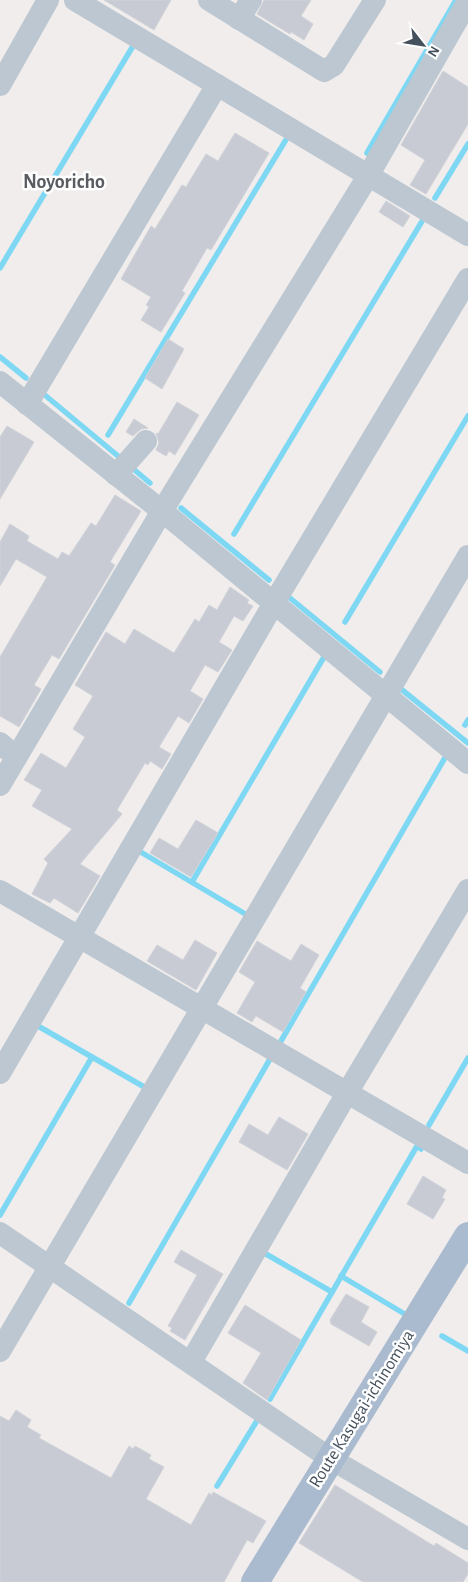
<svg xmlns="http://www.w3.org/2000/svg" width="468" height="1582" font-family="'Alegreya Sans',sans-serif">
<rect width="100%" height="100%" fill="#f0edec"/>
<g fill="none" stroke-linecap="round" stroke-linejoin="round">
<g stroke="#7fd8f3" stroke-width="5.5">
<path d="M367,153l89,-153"/>
<path d="M435,198l33,-54"/>
<path d="M0,268l133,-222"/>
<path d="M0,357l26,21"/>
<path d="M46,396l78,65"/>
<path d="M108,435l179,-297"/>
<path d="M131,467l19,16"/>
<path d="M181,508l88,72"/>
<path d="M234,534l190,-316"/>
<path d="M290,598l90,74"/>
<path d="M345,622l123,-206"/>
<path d="M401,689l67,54"/>
<path d="M465,725l3,-5"/>
<path d="M139,851l108,64"/>
<path d="M192,882l132,-225"/>
<path d="M38,1026l108,62"/>
<path d="M281,1041l165,-285"/>
<path d="M429,1125l39,-67"/>
<path d="M0,1215l92,-158"/>
<path d="M266,1254l66,38"/>
<path d="M341,1276l62,37"/>
<path d="M129,1303l141,-244"/>
<path d="M442,1336l26,15"/>
<path d="M270,1399l147,-253 4,3"/>
<path d="M217,1486l41,-67"/>
</g>
</g>
<g fill="#c8cbd3" stroke="#d0d3d9">
<path d="M104,0h67l-17,30z"/>
<path d="M264,0h47l-10,16 12,8 -9,16 -13,-8 -1,2 -33,-20z"/>
<path d="M443,71l25,16v37l-42,70 -16,-9 15,-25 -24,-15z"/>
<path d="M235,133l34,20 -58,97 -4,-2 -25,43 3,2 -24,39 -20,-12 8,-13 -3,-2 5,-8 -30,-18 30,-53 4,3 27,-44 4,2 20,-33 12,7z"/>
<path d="M386,201l24,15 -7,11 -24,-15z"/>
<path d="M168,339l16,10 -22,40 -17,-11z"/>
<path d="M177,402l22,13 -24,40 -6,-4 -3,5 -10,-6 3,-7 -3,-10 2,1z"/>
<path d="M134,419l14,9 -7,1 -8,7 -7,-4z"/>
<path d="M7,426l27,16 -34,57v-62z"/>
<path d="M115,495l26,16 -31,51 5,3 -56,94 -7,-4 -18,30 7,4 -22,38 -19,-11v-59l47,-80 -31,-18 -16,27v-44l10,-18 19,12 -2,5 31,18 4,-7 7,4 22,-33 5,3z"/>
<path d="M230,587l19,13 -2,3 6,3 -10,15 -9,-5 -15,26 13,8 -14,22 -13,-7 -15,26 13,8 -14,24 -11,-7 -19,31 12,7 -9,15 -12,-8 -2,4 -3,-2 -28,47 5,4 -42,50 20,12 -22,37 -24,-15 -4,5 -18,-9 16,-31 -4,-4 28,-30 -40,-23 10,-16 -18,-10 17,-27 25,15 19,-31 -12,-8 20,-33 -18,-11 31,-53 19,12 9,-15 40,24 21,-34 4,3 10,-17 8,5z"/>
<path d="M196,820l22,13 -27,44 -41,-24 9,-15 19,11z"/>
<path d="M195,940l22,13 -21,37 -49,-29 10,-16 26,15z"/>
<path d="M257,941l34,20 10,-17 18,11 -19,33 6,4 -23,40 -27,-16 -4,6 -15,-9 18,-31 -16,-10z"/>
<path d="M279,1117l29,17 -21,36 -48,-28 10,-18 19,11z"/>
<path d="M423,1176l23,14 -4,8 3,1 -12,20 -26,-15z"/>
<path d="M181,1250l42,24 -38,66 -15,-9 2,-3 -4,-2 29,-51 -23,-13z"/>
<path d="M346,1294l23,13 -8,15 16,10 -8,14 -38,-22 -1,-4z"/>
<path d="M245,1305l56,35 -34,60 -24,-17 18,-30 -33,-20z"/>
<path d="M16,1410l15,10 -4,7 14,8 -2,3 72,40 18,-32 4,3 2,-3 16,9 -2,4 15,8 -18,32 45,26 18,-32 3,2 1,-3 53,29 -13,22 -6,-3 -23,42h-224v-166l9,5z"/>
<path d="M335,1485l99,61 2,-3 32,20v11l-5,8h-100l-64,-39z"/>
</g>
<g fill="none" stroke-linecap="round" stroke-linejoin="round">
<g stroke="#bcc7d1" stroke-width="22">
<path d="M75,0l393,235"/>
<path d="M209,0l115,71 10,-6 41,-65"/>
<path d="M239,19l12,-19"/>
<path d="M0,85l48,-85"/>
<path d="M0,382l162,129 306,252"/>
<path d="M27,404l190,-319"/>
<path d="M116,475l30,-34"/>
<path d="M0,743l16,14"/>
<path d="M0,785l162,-274 206,-335 100,-175"/>
<path d="M0,891l468,272"/>
<path d="M0,1073l274,-470 194,-324"/>
<path d="M0,1233l331,226 137,80"/>
<path d="M0,1351l468,-795"/>
<path d="M191,1362l156,-269 121,-203"/>
</g>
<path stroke="#aabbcf" stroke-width="28" d="M255,1582l213,-346"/>
</g>
<g text-anchor="middle" dominant-baseline="central" stroke-width="5" stroke-linejoin="round" paint-order="stroke">
<g font-size="18" fill="#44505c" stroke="#fff">
<text transform="translate(362 1409) rotate(-58)">Route Kasugai-ichinomiya</text>
</g>
<g font-size="20" font-weight="bold" fill="#595d62" stroke="#fff">
<text x="64" y="182">Noyoricho</text>
</g>
</g>
<g transform="translate(423 45) rotate(121)" stroke="#ffffff" stroke-width="4" paint-order="stroke">
<path d="M0-4L9 19L0 12L-9 19Z" fill="#44505c"/>
<text y="-8" font-size="14" font-weight="bold" text-anchor="middle" fill="#44505c">N</text>
</g>
</svg>
